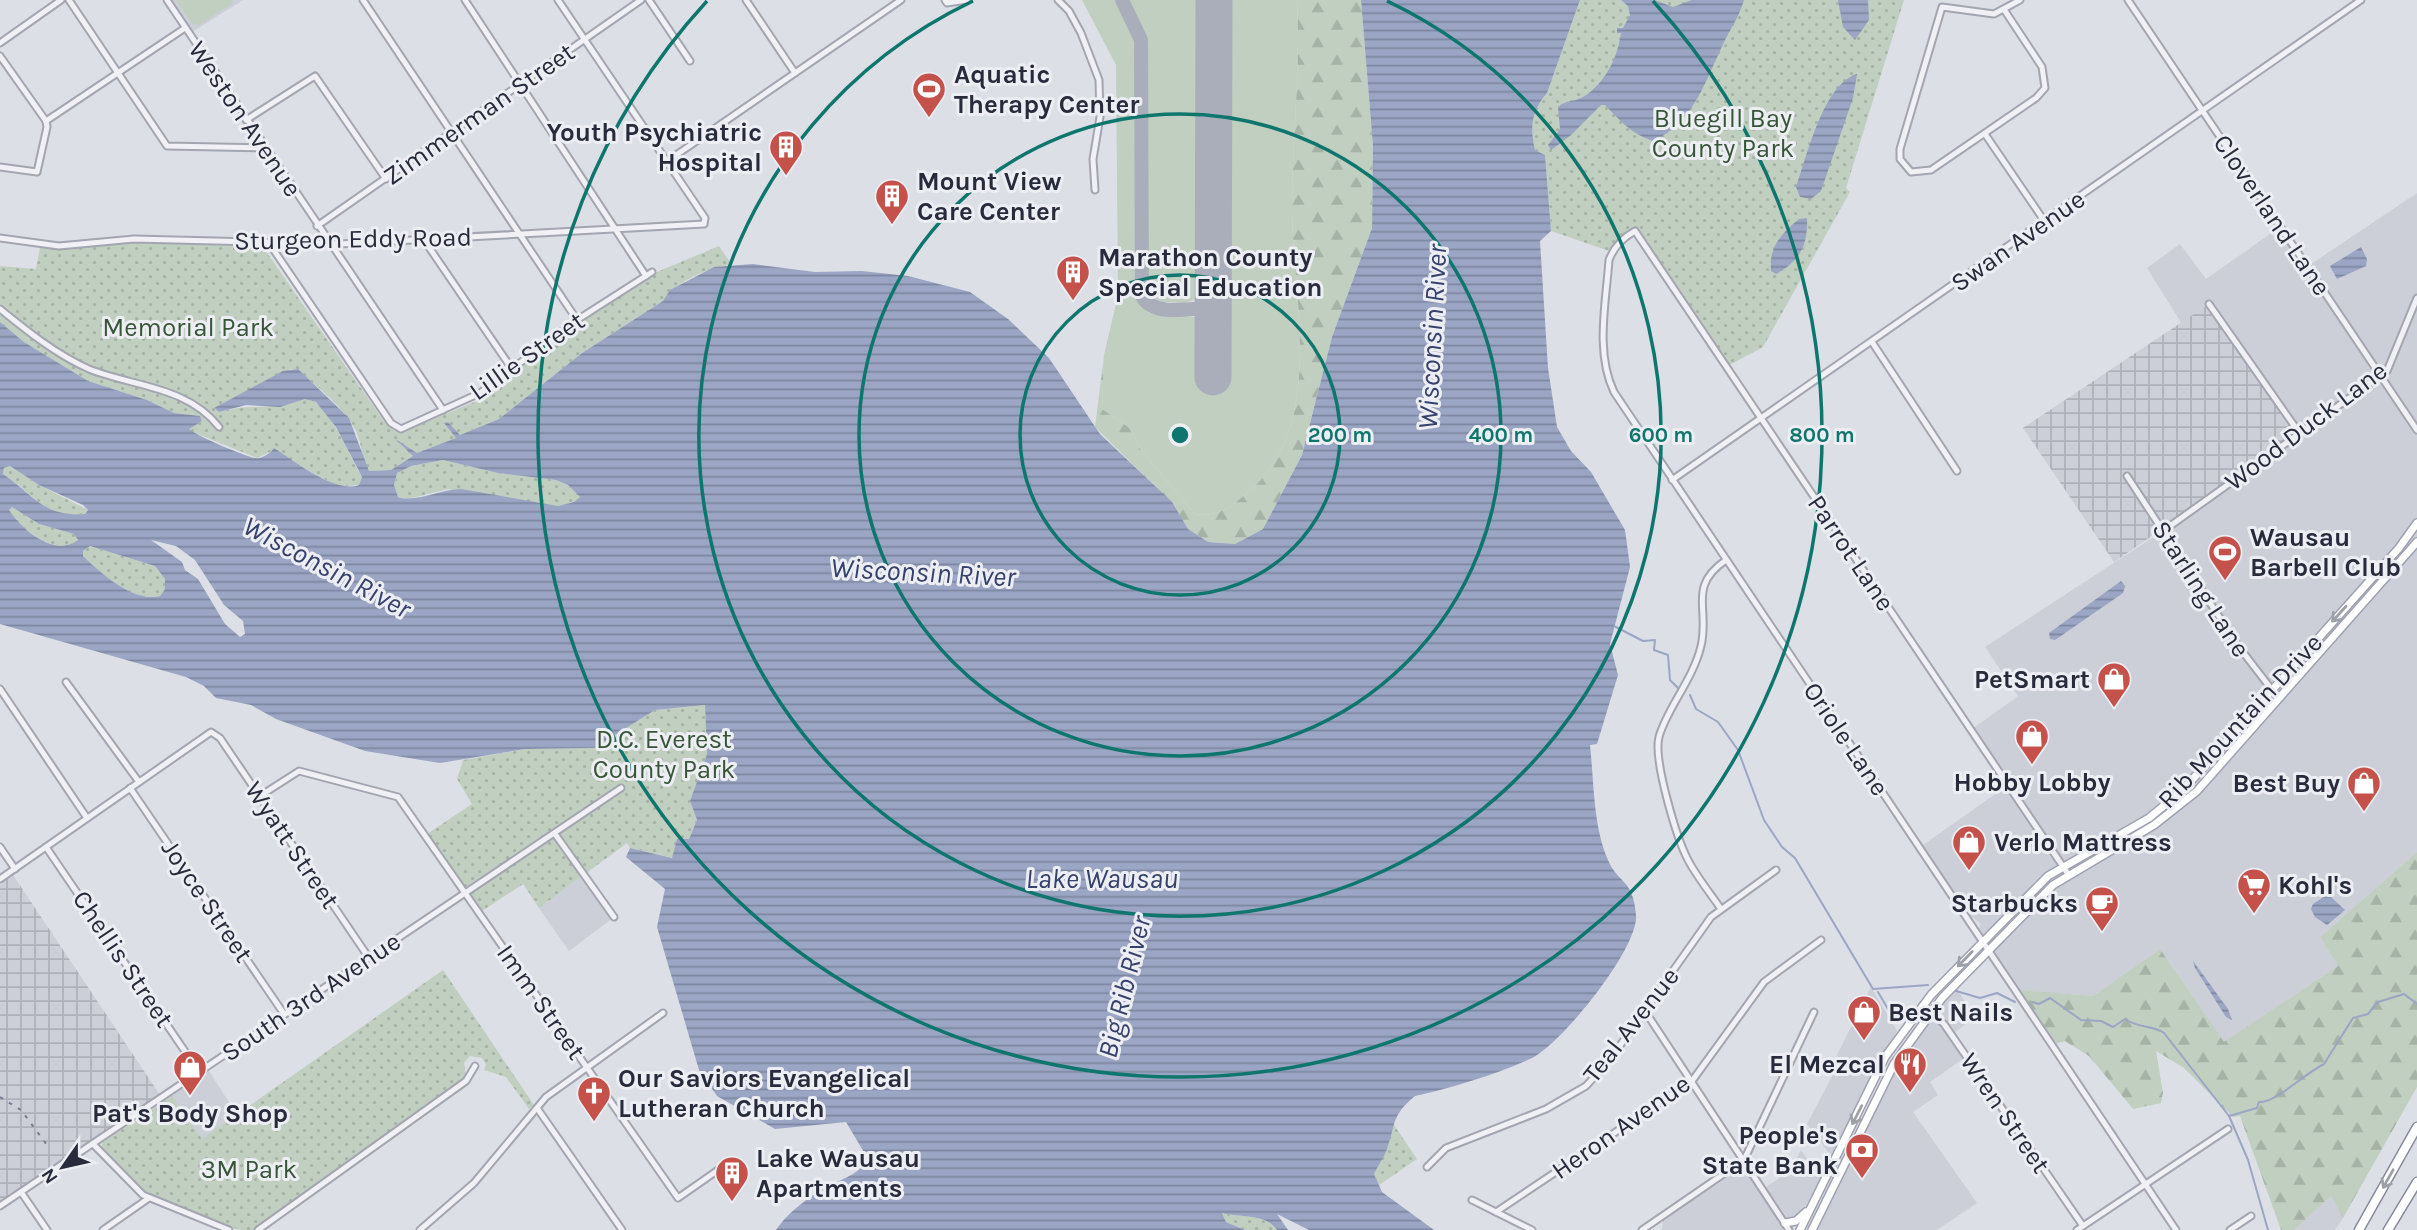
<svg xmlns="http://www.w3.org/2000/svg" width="2417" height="1230" font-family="Karla,sans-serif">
<defs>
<pattern id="industrial-grid" width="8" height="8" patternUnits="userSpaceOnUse" patternTransform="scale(1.75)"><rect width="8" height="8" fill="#ccced8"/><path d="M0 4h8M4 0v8" fill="none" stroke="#afb1ba"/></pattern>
<pattern id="forest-firs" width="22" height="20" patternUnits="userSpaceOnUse" patternTransform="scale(1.75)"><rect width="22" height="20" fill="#c0cfbf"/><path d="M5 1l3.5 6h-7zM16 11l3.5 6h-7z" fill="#a5b2a5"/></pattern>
<pattern id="park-dots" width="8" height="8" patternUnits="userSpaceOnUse" patternTransform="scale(1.75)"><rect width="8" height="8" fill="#c0cfbf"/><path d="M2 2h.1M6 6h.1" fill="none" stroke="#a5b2a5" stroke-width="1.8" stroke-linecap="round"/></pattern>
<pattern id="water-rules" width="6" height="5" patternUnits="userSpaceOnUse" patternTransform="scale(1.75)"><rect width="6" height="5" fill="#9aa6c4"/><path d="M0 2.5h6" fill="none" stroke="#7e87a0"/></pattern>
</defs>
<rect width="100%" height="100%" fill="#dddfe6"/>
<g fill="#ccced8">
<path d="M171,0h72l-51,32z"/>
<path d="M2417,193v659l-97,85 18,29 -114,77 -64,-94 -67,47 -77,-6 -39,-57 4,-9 -23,-18 -39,-58 89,-63 -37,-55 47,-34 -33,-49 178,-116 45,-227 -26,20 -35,-56 33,-24 26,35 74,-52 28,39z"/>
<path d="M584,875l30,42 -45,34 -30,-43z"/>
<path d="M1871,987l26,44 -65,126 -25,-33 32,-61 -3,-6z"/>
<path d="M1956,988l19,29 -21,16 -15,-25z"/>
<path d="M1931,1019l10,5 23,34 -34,24 8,13 -25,17 64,91 -40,27h-120l81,-167z"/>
<path d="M209,1071l28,44 -35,25 -30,-44z"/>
<path d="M1801,1150l20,28 -20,36 -7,5h-6l-22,-32 24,-16z"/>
<path d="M1742,1168l12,13 30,49h-122l1,-10z"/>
<path d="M2331,1196l12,22 -8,12h-41z"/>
</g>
<g fill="url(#industrial-grid)">
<path d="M2209,304l91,130 -186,128 -91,-134z"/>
<path d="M13,875l147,220 -160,107v-318z"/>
</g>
<g fill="#c0cfbf">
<path d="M176,0h56l1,3 -34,22 -7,-1z"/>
<path d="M1082,0h33l21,42 1,257 12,14 48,4 6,10v48l23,1 1,-376h70c4,69 -5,138 -5,207 0,91 36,221 -46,287 -17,14 -28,23 -51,20l-55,-65 -9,-20 -29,-20 2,-54 14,-60 -2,-230z"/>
<path d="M1128,0h75v288l-4,10 -14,5 -27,-1 -10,-8 -1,-252z"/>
</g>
<g fill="url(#forest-firs)">
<path d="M1297,0h64l12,146 -1,82 -40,109 -30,118 -39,74 -28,15 -27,-2 -20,-13 -17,-27 -76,-75 9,-72 -2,54 29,20 9,20 55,65c23,3 34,-6 51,-20 82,-66 46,-196 46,-287 0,-69 9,-138 5,-207z"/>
<path d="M2417,852v235l-74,131 -12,-22 -37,34h-13l-41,-114 -7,1 -49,-49 -28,-17 7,42 -2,10 -28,6 -44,-53 -24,-15 -10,3 -35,-54 73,6 67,-47 64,93 114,-76 -18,-29z"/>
</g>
<g fill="url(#park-dots)">
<path d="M1580,0h324l-58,188 4,4 -87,155 -37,20 -91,-135 -23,20 -61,-21 -6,-76 -10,-5c-5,-22 -4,-39 12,-57z"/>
<path d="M132,242l131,5 120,173 12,11 7,1 75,-31 96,-76 84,-53 62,-26 13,19c-24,2 -55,16 -69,36l-81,52 -83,66 -39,16 -12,-13 -3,1 12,15 -40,15 -19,-11 15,14 -22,14 -22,1c-8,-13 -7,-29 -14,-42 -10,-20 -44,-51 -64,-60l-77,39 5,4c26,-7 41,-4 66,-7 7,0 13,-6 20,-6 23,-1 46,61 57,78l-3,8 -20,2 -67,-36 -15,7 -67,-27 -1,-4 13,-6 -2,-5 -26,-3 -27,-13 -59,-19 -64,-39 -24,-20v-56l36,3 4,-21 25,1z"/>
<path d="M443,460l55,13 58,7 12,5 12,12 -6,5 -16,4 -110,-17 -40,10 -10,-2 -4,-12 3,-12 14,-7z"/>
<path d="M10,466l29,19 49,25 -3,4c-42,3 -50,-19 -82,-40l1,-6z"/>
<path d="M12,507l27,17 35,10 4,6c-22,18 -58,-12 -69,-30z"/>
<path d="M90,546l65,20 10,13v10l-5,7c-27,7 -60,-24 -77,-40v-5z"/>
<path d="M705,705l2,49 -17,47 7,19 -8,19 -16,19 -43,-10 -3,-5 -88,65 -16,-24 -44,29 -14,-20 110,-77 -110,71 -38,-53 45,-30 -15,-25 6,-19 62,-11 69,-1 61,-38z"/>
<path d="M443,970l91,135 -5,4 -23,-32 -22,-7 2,-5 -4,-7 -12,-2 -6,7 2,15 -212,152h-15l-93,-38 -44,-45v-4l70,-47 30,43z"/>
<path d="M1392,1122l25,37 -38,26 -5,-11 13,-26z"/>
<path d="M1222,1213c18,5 42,0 55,17h-32l-19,-8z"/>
</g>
<g fill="url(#water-rules)" fill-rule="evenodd">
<path d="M1361,0h219l-33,93c-16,18 -17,35 -12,57l10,5 6,76 -11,10 8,127 9,59 14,24 20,21 34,58 5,37 -20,77 8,31 -21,69 -7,1c4,36 3,81 18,115 10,24 25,18 28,55 3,33 -75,129 -104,143 -34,16 -81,30 -117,38 -24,20 -19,27 -28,53 -3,8 -9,17 -13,25l8,18 52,38h-125l-32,-16 11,16h-11c-12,-17 -36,-12 -55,-17l4,9 19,8h-469c13,-19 36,-36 57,-46 16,-8 25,-10 35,-25l-22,-37 -71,7 -58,-33 -18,-26 -42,-143 8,-38 -39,-32 4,-9 42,10 5,-19h12l8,-19 -7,-19 17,-47 -2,-49 -50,5 -61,38 -69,1 -85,14 -75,-12 -89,-32 -25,-14 -35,-7 -12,-12 -18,-9 -186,-53v-302l24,20 64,39 59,19 27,13 26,3 2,5 -13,8c8,7 55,27 66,29 7,1 15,-4 19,-10 20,13 62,46 85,37l3,-8 -26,-50 -20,-25 -11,-3 -25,8 -34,-2 -27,7 -5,-4 69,-37 15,-2 51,49 20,53 22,-1 22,-14 -18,-17 22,14 39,-15 -12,-15 4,-1 12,13 39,-16 83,-66 81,-52 7,-11 44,-23 39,-3 62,8 47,-1 46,5 62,16 38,27 41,39 51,76 72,68 16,27 20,13 27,2 28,-15 39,-74 30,-118 40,-109 1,-82zM443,460l55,13 58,7 12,5 12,12 -6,5 -16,4 -97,-17c-20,0 -45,14 -63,8l-4,-12 3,-12 14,-7zM10,466l29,19 44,20 5,5 -3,4c-42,3 -51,-19 -82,-40l1,-6zM12,507l27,17 35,10 4,6c-23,18 -57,-11 -69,-30zM151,540l25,6 19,14 29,45 19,16 2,13 -5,3 -15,-13 -27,-45 -13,-9 -3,-8zM90,546l65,20 10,13v10l-5,7c-27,7 -60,-24 -77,-40v-5z"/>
<path d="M1621,0h34l18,7 19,-7h52c-4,14 -12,27 -19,40 -18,37 -31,83 -72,101 -20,-6 -34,-21 -48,-36h-4l-30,30 -20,15 -3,-5 12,-16 -2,-22c7,-7 17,-5 25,-10 22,-13 35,-40 38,-64h-4v-5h6l7,-13 -2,-9z"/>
<path d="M1838,0h30l1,20 -14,20 -12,-13z"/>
<path d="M1857,74l-4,24 -32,93 -10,8 -11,-2 -4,-10c11,-30 27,-103 61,-113z"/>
<path d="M1807,218c1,27 -7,43 -31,56l-5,-3c-2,-25 10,-37 28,-52z"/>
<path d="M2361,247l6,12 -1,7 -29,13 -7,-13z"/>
<path d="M2121,581l4,5 -2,7 -68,47 -5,-1 -1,-6z"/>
<path d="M2328,894l17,16 -18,15 -12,-8 -4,-8 2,-5z"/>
<path d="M2193,961l35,48 4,11 -6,-3 -31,-49z"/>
</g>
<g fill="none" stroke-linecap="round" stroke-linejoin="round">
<g stroke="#9aa6c4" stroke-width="2">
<path d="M1614,626l29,15 12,-1 -1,10 14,5 2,25 8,8"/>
<path d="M1690,695l6,14 22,13 20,28 26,70 18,27 13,11 78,131 55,-4"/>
<path d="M1956,991l24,7 17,-5 18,9"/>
<path d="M1878,992l17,29"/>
<path d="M2032,1002l7,2 11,-6 31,22 20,1 12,6 12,-8c14,10 26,5 39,14l65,83 19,44 20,70"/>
<path d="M2229,1116l28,-8 2,-6c17,1 46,-29 65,-38l29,-46 15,-4 10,-12 26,-8 13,10"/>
</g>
<path stroke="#aaaeba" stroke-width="14" d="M1122,0l19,40 1,256c11,22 51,12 72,11"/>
<path stroke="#aaaeba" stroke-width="37" d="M1213,377l1,-377"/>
<g stroke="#a3a5b0" stroke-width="9">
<g id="minor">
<path d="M69,0l98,146 97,2"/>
<path d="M167,0l276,410"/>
<path d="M363,0l214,320"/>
<path d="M465,0l181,276"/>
<path d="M649,0l41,61"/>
<path d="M746,0l49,73"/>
<path d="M945,0l2,3 20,-3"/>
<path d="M1058,0l11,11 12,22 18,47 1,37 -7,42 2,31"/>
<path d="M2128,0l289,430"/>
<path d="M2005,11l37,56 3,21 -9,10 -105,72 -20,2 -11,-13v-10l42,-142 52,7 26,-14"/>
<path d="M0,43l61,-43"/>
<path d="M0,56l46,65"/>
<path d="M246,120l69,-44 71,103"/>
<path d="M46,121l139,-93"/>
<path d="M1985,134l60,88"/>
<path d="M666,162l235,-162"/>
<path d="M0,167l37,5 10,-45 -1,-6"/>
<path d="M317,226l324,-226"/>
<path d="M0,238l59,8 75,-7 205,5 365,-20 1,-6 -147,-218"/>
<path d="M424,240l88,129"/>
<path d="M269,243l122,180 10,6 79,-36 97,-73 75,-48"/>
<path d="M2209,304l91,130"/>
<path d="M0,309c27,22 57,46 89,60 45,18 98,17 130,58"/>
<path d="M1872,342l85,129"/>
<path d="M2127,476l112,171 40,52"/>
<path d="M1672,480l689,-480"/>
<path d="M2163,531l224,-160 30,-73"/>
<path d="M66,682l73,100"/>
<path d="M0,689l87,129"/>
<path d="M130,788l154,226"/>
<path d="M260,796l39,-25 99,26 280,401 43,-30"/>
<path d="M555,834l59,83"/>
<path d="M0,847l15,22"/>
<path d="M46,847l153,225"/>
<path d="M2068,874l-433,-643c-13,7 -21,16 -26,29 -3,43 -14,92 5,132l562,838"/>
<path d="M0,879l211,-147 9,6 149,220"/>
<path d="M1721,909c-11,-16 -24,-32 -33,-49 -11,-21 -35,-100 -29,-123 8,-29 34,-57 42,-91 9,-38 -14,-59 25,-86"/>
<path d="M1923,1005l21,19 139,202"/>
<path d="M1645,1011l144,219"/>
<path d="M537,1108l85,122"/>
<path d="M93,1144l50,51 86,35"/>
<path d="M1427,1167l19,-19 100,-39 40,-23 23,-25 102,-144 65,-47"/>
<path d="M21,1192l26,38"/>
<path d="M1472,1200l60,30"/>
<path d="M0,1206l621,-418"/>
<path d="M1496,1212l196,-131 72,-99 57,-42"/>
<path d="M103,1230l46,-32"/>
<path d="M258,1230l208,-149 9,-15"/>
<path d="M420,1230l54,-47 72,-86 117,-84"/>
<path d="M1642,1230l102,-70 70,-148"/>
<path d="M2077,1230l151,-101"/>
<path d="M2230,1230l21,-14"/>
</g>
</g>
<g stroke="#9ea1b1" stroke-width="10">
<g id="major">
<path d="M1785,1223l11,-2 10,-9"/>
<path d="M1800,1230l85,-173 46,-62 117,-119 101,-58 34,-28 216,-242 18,-25"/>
<path d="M1812,1230l82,-166 48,-66 111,-113 101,-60 43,-34 220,-249"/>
</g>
</g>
<g stroke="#868a9c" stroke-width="11">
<g id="highway">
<path d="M2359,1230l58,-103"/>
<path d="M2388,1230l29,-48"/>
</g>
</g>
<use href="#minor" stroke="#f0f0f5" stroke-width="5"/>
<use href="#major" stroke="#fff" stroke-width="7"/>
<use href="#highway" stroke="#fff" stroke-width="8"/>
<path stroke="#787c8e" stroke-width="2" stroke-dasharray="3.5 7" stroke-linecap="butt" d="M0,1097l21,13 29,39"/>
</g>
<defs><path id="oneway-shaft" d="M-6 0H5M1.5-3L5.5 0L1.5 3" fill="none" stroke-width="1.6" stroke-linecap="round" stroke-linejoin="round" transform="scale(1.75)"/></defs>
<g stroke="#9ea0a7">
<use href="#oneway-shaft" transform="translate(2339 614) rotate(132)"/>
<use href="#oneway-shaft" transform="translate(1965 959) rotate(134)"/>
<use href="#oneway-shaft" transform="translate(1857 1115) rotate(117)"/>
<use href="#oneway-shaft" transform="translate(2388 1179) rotate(119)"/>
</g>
<g fill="none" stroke="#0f766e" stroke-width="3.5">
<circle cx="1180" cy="435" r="160"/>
<circle cx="1180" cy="435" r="321"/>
<path d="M1387 1A481 481 0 1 1 973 1"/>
<path d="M1653 1A642 642 0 1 1 707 1"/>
</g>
<defs>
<g id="stadium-pin" transform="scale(1.75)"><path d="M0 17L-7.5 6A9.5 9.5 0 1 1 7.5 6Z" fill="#c4524a" stroke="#edeef4"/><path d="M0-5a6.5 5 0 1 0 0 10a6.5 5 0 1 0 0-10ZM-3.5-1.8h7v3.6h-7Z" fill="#fff"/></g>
<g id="building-pin" transform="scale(1.75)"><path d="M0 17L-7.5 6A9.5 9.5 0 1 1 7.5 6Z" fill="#c4524a" stroke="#edeef4"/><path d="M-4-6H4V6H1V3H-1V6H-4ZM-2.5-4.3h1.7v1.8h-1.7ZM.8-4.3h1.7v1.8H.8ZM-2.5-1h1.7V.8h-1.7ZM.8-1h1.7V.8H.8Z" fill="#fff"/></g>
<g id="shop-pin" transform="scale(1.75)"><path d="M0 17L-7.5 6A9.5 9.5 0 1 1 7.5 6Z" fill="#c4524a" stroke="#edeef4"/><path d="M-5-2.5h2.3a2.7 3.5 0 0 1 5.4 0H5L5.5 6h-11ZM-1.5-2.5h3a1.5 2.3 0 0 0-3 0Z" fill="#fff"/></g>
<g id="supermarket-pin" transform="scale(1.75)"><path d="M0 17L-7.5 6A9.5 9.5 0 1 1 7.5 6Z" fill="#c4524a" stroke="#edeef4"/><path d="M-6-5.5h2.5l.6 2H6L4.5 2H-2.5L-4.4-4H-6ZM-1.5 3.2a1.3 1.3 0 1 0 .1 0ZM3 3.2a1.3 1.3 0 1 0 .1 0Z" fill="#fff"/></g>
<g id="cafe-pin" transform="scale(1.75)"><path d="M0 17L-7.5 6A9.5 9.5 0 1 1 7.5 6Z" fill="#c4524a" stroke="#edeef4"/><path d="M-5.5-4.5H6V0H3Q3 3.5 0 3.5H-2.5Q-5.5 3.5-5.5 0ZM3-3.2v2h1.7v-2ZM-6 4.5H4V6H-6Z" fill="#fff"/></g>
<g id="restaurant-pin" transform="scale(1.75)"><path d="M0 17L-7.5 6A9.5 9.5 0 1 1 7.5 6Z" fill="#c4524a" stroke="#edeef4"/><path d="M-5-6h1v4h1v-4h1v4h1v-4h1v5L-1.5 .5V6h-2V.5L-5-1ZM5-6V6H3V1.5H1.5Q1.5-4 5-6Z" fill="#fff"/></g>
<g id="church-pin" transform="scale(1.75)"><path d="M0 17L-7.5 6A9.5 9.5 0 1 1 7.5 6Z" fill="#c4524a" stroke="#edeef4"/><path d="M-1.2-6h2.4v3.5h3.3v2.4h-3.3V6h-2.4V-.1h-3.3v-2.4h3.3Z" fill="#fff"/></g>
<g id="bank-pin" transform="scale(1.75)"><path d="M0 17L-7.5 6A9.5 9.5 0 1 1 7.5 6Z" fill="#c4524a" stroke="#edeef4"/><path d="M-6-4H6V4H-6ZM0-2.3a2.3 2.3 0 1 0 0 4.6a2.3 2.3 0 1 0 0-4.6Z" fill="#fff"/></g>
</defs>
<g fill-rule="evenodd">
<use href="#stadium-pin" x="929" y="89"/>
<use href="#building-pin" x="786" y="147"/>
<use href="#building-pin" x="892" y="196"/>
<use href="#building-pin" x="1073" y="272"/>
<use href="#stadium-pin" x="2225" y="552"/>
<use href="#shop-pin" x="2114" y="679"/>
<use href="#shop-pin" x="2032" y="736"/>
<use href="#shop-pin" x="2364" y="783"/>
<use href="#shop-pin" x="1969" y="842"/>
<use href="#supermarket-pin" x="2254" y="885"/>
<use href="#cafe-pin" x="2102" y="903"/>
<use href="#shop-pin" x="1864" y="1012"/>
<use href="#restaurant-pin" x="1910" y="1064"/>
<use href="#shop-pin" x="190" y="1067"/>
<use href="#church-pin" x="594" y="1093"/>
<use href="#bank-pin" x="1862" y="1150"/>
<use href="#building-pin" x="732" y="1173"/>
</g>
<g text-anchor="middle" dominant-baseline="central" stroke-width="6" stroke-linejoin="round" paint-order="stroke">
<g font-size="26" font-weight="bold" fill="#282b3c" stroke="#edeef4" text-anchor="start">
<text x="954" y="74">Aquatic<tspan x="954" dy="30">Therapy Center</tspan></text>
<text x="762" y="132" text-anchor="end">Youth Psychiatric<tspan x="762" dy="30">Hospital</tspan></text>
<text x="917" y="181">Mount View<tspan x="917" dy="30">Care Center</tspan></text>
<text x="1098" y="257">Marathon County<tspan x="1098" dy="30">Special Education</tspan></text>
<text x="2250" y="537">Wausau<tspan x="2250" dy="30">Barbell Club</tspan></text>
<text x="2090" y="679" text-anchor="end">PetSmart</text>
<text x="2032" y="782" text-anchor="middle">Hobby Lobby</text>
<text x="2340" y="783" text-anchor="end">Best Buy</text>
<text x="1994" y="842">Verlo Mattress</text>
<text x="2278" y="885">Kohl's</text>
<text x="2078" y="903" text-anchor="end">Starbucks</text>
<text x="1888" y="1012">Best Nails</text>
<text x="1885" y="1064" text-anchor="end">El Mezcal</text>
<text x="618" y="1078">Our Saviors Evangelical<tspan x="618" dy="30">Lutheran Church</tspan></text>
<text x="190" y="1113" text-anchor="middle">Pat's Body Shop</text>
<text x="1838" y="1135" text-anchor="end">People's<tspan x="1838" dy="30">State Bank</tspan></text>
<text x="756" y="1158">Lake Wausau<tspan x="756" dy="30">Apartments</tspan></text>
</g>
<g font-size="26" fill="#282b3c" stroke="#edeef4">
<text transform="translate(479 114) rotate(-35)">Zimmerman Street</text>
<text transform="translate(245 119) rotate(56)">Weston Avenue</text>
<text transform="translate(2272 215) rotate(56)">Cloverland Lane</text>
<text transform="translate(353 239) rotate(-1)">Sturgeon Eddy Road</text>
<text transform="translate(2018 241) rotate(-35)">Swan Avenue</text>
<text transform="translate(527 356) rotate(-35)">Lillie Street</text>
<text transform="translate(2306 426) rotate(-37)">Wood Duck Lane</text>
<text transform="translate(1851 553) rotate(56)">Parrot Lane</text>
<text transform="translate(2201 589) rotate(57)">Starling Lane</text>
<text transform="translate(2240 721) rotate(-47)">Rib Mountain Drive</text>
<text transform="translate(1846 739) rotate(56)">Oriole Lane</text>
<text transform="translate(292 845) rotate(56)">Wyatt Street</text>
<text transform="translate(207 901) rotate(56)">Joyce Street</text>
<text transform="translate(123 959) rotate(56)">Chellis Street</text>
<text transform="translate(311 997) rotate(-34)">South 3rd Avenue</text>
<text transform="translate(541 1002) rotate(55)">Imm Street</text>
<text transform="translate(1631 1025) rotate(-52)">Teal Avenue</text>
<text transform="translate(2005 1113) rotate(56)">Wren Street</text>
<text transform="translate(1621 1127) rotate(-35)">Heron Avenue</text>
</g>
<g font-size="26" fill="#365637" stroke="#edeef4">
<text x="1723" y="118">Bluegill Bay<tspan x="1723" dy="30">County Park</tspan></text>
<text x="188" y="327">Memorial Park</text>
<text x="664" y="739">D.C. Everest<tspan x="664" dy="30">County Park</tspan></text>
<text x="249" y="1169">3M Park</text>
</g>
<g font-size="28" font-style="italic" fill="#35426c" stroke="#edeef4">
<text transform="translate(1432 337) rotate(-87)">Wisconsin River</text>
<text transform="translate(327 567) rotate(28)">Wisconsin River</text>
<text transform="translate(923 572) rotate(3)">Wisconsin River</text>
<text x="1102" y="878">Lake Wausau</text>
<text transform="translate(1124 987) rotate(-76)">Big Rib River</text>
</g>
</g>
<circle cx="1180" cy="435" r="10" fill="#0f766e" stroke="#edeef4" stroke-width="3.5"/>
<g font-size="21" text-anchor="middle" font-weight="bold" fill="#0f766e" stroke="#edeef4" stroke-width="6" stroke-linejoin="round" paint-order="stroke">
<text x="1340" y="442">200 m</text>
<text x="1501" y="442">400 m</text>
<text x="1661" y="442">600 m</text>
<text x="1822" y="442">800 m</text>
</g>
<g transform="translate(63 1167) rotate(236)" stroke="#edeef4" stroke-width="5" paint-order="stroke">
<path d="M0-5L12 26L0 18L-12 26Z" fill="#282b3c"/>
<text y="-10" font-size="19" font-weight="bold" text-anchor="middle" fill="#282b3c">N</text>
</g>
</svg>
